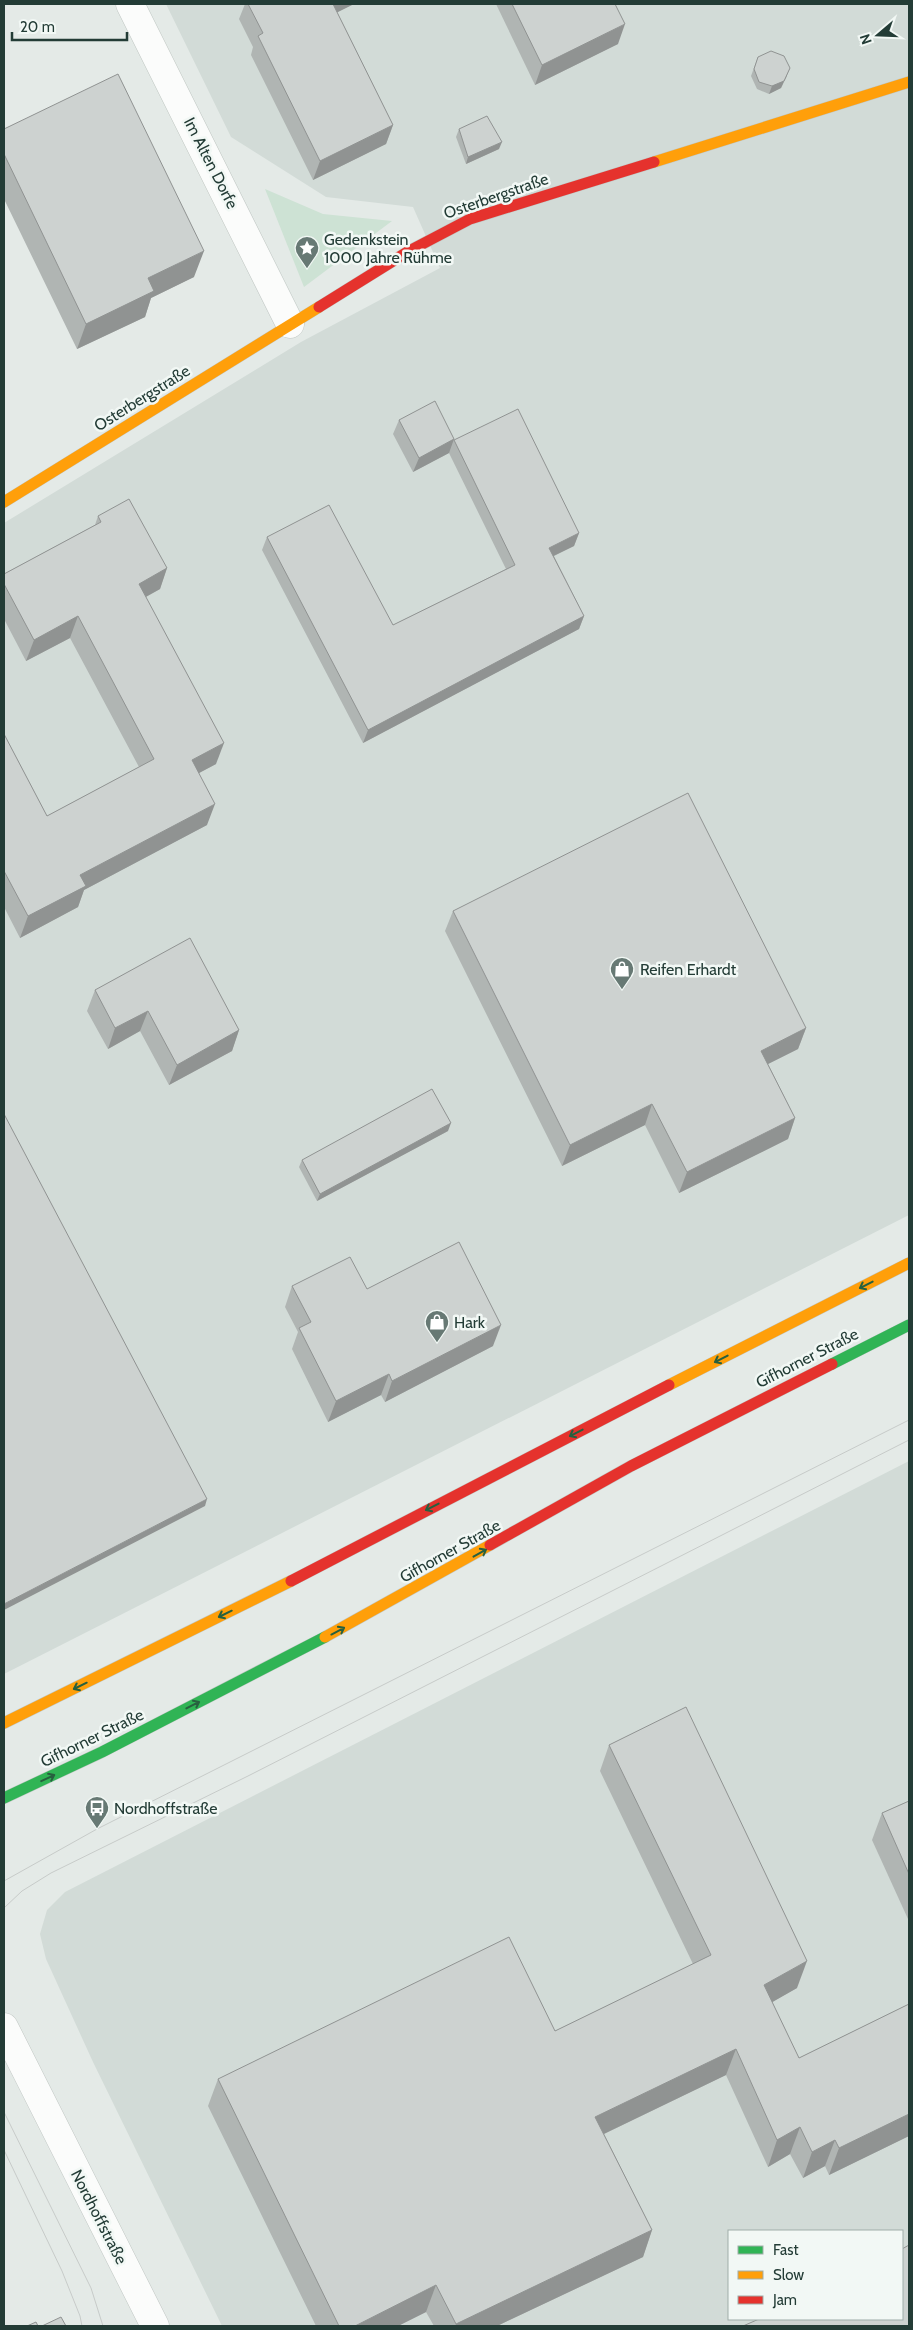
<svg xmlns="http://www.w3.org/2000/svg" width="913" height="2330" font-family="Cabin,sans-serif">
<rect width="100%" height="100%" fill="#e4eae7"/>
<g fill="#d2dbd7" fill-rule="evenodd">
<path d="M166,4h743v1211l-905,459v-1151l297,-181 139,-74 -27,-61 -87,-10 -95,-60z"/>
<path d="M909,1461v865h-687l-129,-264 -47,-103 -6,-25 7,-24 18,-18zM729,2231h173v88h-173z"/>
</g>
<path fill="#cde2d4" d="M265,189l58,25 69,7 -88,66z"/>
<g fill="none" stroke-linecap="round" stroke-linejoin="round">
<g stroke="#c1c7c4" stroke-width="29">
<g id="street">
<path d="M130,4l160,320"/>
<path d="M4,2027l151,299"/>
</g>
</g>
<g stroke="#c0c7c4" stroke-width="12">
<g id="fast">
<path d="M832,1364l77,-39"/>
<path d="M4,1798l98,-46 223,-115"/>
</g>
</g>
<g stroke="#c0c7c4" stroke-width="12">
<g id="slow">
<path d="M654,162l255,-80"/>
<path d="M4,502l315,-195"/>
<path d="M669,1385l240,-122"/>
<path d="M325,1637l165,-92"/>
<path d="M4,1723l287,-142"/>
</g>
</g>
<g stroke="#c0c7c4" stroke-width="12">
<g id="jam">
<path d="M319,307l90,-56 61,-32 184,-57"/>
<path d="M490,1545l141,-79 201,-102"/>
<path d="M291,1581l378,-196"/>
</g>
</g>
<use href="#street" stroke="#fbfcfb" stroke-width="28"/>
<use href="#fast" stroke="#30b455" stroke-width="11"/>
<use href="#slow" stroke="#ff9f0a" stroke-width="11"/>
<use href="#jam" stroke="#e5322d" stroke-width="11"/>
<g stroke="#c7cbc9" stroke-width="1">
<path d="M4,1881l93,-52 812,-409"/>
<path d="M4,1908l18,-17 29,-18 197,-97 661,-336"/>
<path d="M4,2112l87,176 12,38"/>
<path d="M4,2150l58,121 18,45 2,10"/>
</g>
</g>
<g fill="#b0b5b3">
<path d="M245,4h109l-17,8 56,113 -7,19 -73,36 -62,-125 2,-8 -14,-28z"/>
<path d="M496,4h119l3,40 -83,41z"/>
<path d="M758,57l29,19 -6,12 -12,6 -12,-5 -6,-13z"/>
<path d="M4,129l190,148 -43,21 -6,19 -68,32 -73,-150z"/>
<path d="M459,129l40,20 -33,15 -10,-27z"/>
<path d="M399,420l55,19v1l125,93 -5,13 -20,10 30,60 -5,13 -216,114 -101,-193 5,-13 126,88 113,-56 -57,-116 -36,19 -20,-38z"/>
<path d="M98,516l69,52 -7,21 -14,8 70,167 -17,9 8,52 -123,65 -6,17 -58,31 -16,-31v-173l43,82 92,-49 -69,-129 -44,23 -22,-42v-45l91,-49z"/>
<path d="M453,911l353,117 -8,21 -30,15 27,54 -7,21 -109,54 -34,-68 -83,41 -117,-235z"/>
<path d="M95,990l144,40 -7,21 -63,34 -29,-54 -32,18 -21,-38z"/>
<path d="M448,1131l-131,70 -18,-34 3,-7z"/>
<path d="M292,1286l75,3 126,57 -108,56 -4,-7 -53,27 -36,-73 6,-17 -13,-25z"/>
<path d="M609,1745l188,243 -25,14 27,56 110,-54v132l-80,39 -4,-9 -22,12 -13,-24 -22,13 -42,-92 -122,59 48,96 -9,27 -146,69h-63l-8,-14 -28,14h-82l-108,-220 10,-27 337,-48 138,-67 -93,-193z"/>
<path d="M909,1801v117l-1,1 -36,-79 10,-27z"/>
</g>
<g fill="#909392">
<path d="M329,4h25l-30,15z"/>
<path d="M625,24l-7,20 -83,41 7,-20z"/>
<path d="M790,68l-9,20 -12,6 3,-8z"/>
<path d="M393,125l-7,19 -73,36 7,-19z"/>
<path d="M502,142l-3,7 -33,15 2,-7z"/>
<path d="M204,251l-10,26 -43,21 -6,19 -68,32 9,-25 62,-46z"/>
<path d="M454,439l-5,14 -36,19 6,-14z"/>
<path d="M579,533l-5,13 -29,14 4,-12z"/>
<path d="M167,568l-7,21 -29,16 8,-21z"/>
<path d="M78,616l-8,22 -44,23 8,-21z"/>
<path d="M584,616l-5,13 -216,114 5,-13z"/>
<path d="M224,743l-8,21 -32,17 8,-21z"/>
<path d="M215,804l-8,21 -123,65 -6,17 -58,31 8,-22 52,-41z"/>
<path d="M148,1011l-8,20 -32,18 7,-21z"/>
<path d="M806,1028l-8,21 -44,22 7,-20z"/>
<path d="M239,1030l-7,21 -63,34 8,-20z"/>
<path d="M652,1104l-7,21 -83,41 8,-21z"/>
<path d="M795,1118l-7,21 -109,54 8,-21z"/>
<path d="M451,1123l-3,8 -131,70 3,-7z"/>
<path d="M501,1325l-8,21 -108,56 7,-21z"/>
<path d="M389,1374l-8,21 -53,27 8,-21z"/>
<path d="M207,1499l-2,7 -201,104v-6z"/>
<path d="M807,1961l-10,27 -42,24 9,-27z"/>
<path d="M736,2049l-10,26 -141,68 10,-26z"/>
<path d="M909,2114v22l-80,39 10,-27z"/>
<path d="M800,2127l-10,27 -22,13 9,-27z"/>
<path d="M835,2140l-10,26 -22,12 9,-26z"/>
<path d="M652,2230l-9,27 -146,69h-42l1,-2z"/>
<path d="M436,2285l-10,27 -28,14h-43z"/>
</g>
<g fill="#cdd2d0" stroke="#909392">
<path d="M248,4h85l60,121 -73,36 -62,-125 5,-3z"/>
<path d="M512,4h103l10,20 -83,41z"/>
<path d="M771,51l13,5 6,12 -6,13 -12,5 -13,-4 -5,-13 4,-12z"/>
<path d="M118,74l86,177 -56,27 6,13 -68,33 -82,-170v-25z"/>
<path d="M487,116l15,26 -34,15 -9,-28z"/>
<path d="M435,401l19,38 -35,19 -20,-38z"/>
<path d="M518,409l61,124 -30,15 35,68 -216,114 -101,-193 62,-32 64,120 122,-60 -61,-125z"/>
<path d="M129,499l38,69 -28,16 85,159 -32,17 23,44 -135,71 6,11 -58,30 -24,-45v-137l43,82 107,-57 -76,-143 -44,24 -30,-56v-10l97,-52 -3,-6z"/>
<path d="M688,793l118,235 -45,23 34,67 -108,54 -35,-68 -82,41 -117,-234z"/>
<path d="M190,938l49,92 -62,35 -29,-54 -33,17 -20,-38z"/>
<path d="M432,1089l19,34 -131,71 -18,-34z"/>
<path d="M4,1114l203,385 -203,105z"/>
<path d="M459,1242l42,83 -109,56 -3,-7 -53,27 -37,-73 12,-6 -19,-36 58,-29 17,32z"/>
<path d="M686,1707l121,254 -43,24 35,73 110,-54v110l-70,34 -4,-8 -23,12 -12,-25 -23,13 -41,-91 -141,68 57,113 -196,94 -20,-39 -81,41h-16l-121,-247 291,-142 46,94 156,-76 -102,-210z"/>
<path d="M909,1801v73l-27,-61z"/>
<path d="M909,2245v81h-166l16,-7h143v-70z"/>
<path d="M61,2317l5,9h-24z"/>
<path d="M36,2322l2,4h-11z"/>
</g>
<defs><path id="oneway-shaft" d="M-6 0H5M1.5-3L5.5 0L1.5 3" fill="none" stroke-width="1.6" stroke-linecap="round" stroke-linejoin="round" transform="scale(1.25)"/></defs>
<g stroke="#27603f">
<use href="#oneway-shaft" transform="translate(866 1285) rotate(153)"/>
<use href="#oneway-shaft" transform="translate(721 1359) rotate(153)"/>
<use href="#oneway-shaft" transform="translate(576 1433) rotate(153)"/>
<use href="#oneway-shaft" transform="translate(432 1507) rotate(153)"/>
<use href="#oneway-shaft" transform="translate(480 1553) rotate(-29)"/>
<use href="#oneway-shaft" transform="translate(225 1614) rotate(154)"/>
<use href="#oneway-shaft" transform="translate(338 1631) rotate(-28)"/>
<use href="#oneway-shaft" transform="translate(80 1686) rotate(154)"/>
<use href="#oneway-shaft" transform="translate(193 1705) rotate(-27)"/>
<use href="#oneway-shaft" transform="translate(48 1778) rotate(-25)"/>
</g>
<defs>
<g id="sight-pin" transform="scale(1.25)"><path d="M0 17L-7.5 6A9.5 9.5 0 1 1 7.5 6Z" fill="#677974" stroke="#f2f8f5"/><path d="M0-6L1.8-2.2L6-1.7L2.9 1.2L3.7 5.4L0 3.3L-3.7 5.4L-2.9 1.2L-6-1.7L-1.8-2.2Z" fill="#fff"/></g>
<g id="shop-pin" transform="scale(1.25)"><path d="M0 17L-7.5 6A9.5 9.5 0 1 1 7.5 6Z" fill="#677974" stroke="#f2f8f5"/><path d="M-5-2.5h2.3a2.7 3.5 0 0 1 5.4 0H5L5.5 6h-11ZM-1.5-2.5h3a1.5 2.3 0 0 0-3 0Z" fill="#fff"/></g>
<g id="bus-pin" transform="scale(1.25)"><path d="M0 17L-7.5 6A9.5 9.5 0 1 1 7.5 6Z" fill="#677974" stroke="#f2f8f5"/><path d="M-5-6H5V4H4V6H2V4H-2V6H-4V4H-5ZM-3.5-4V0h7V-4ZM-3.5 1.2v1.5H-2V1.2ZM2 1.2v1.5H3.5V1.2Z" fill="#fff"/></g>
</defs>
<g fill-rule="evenodd">
<use href="#sight-pin" x="307" y="248"/>
<use href="#shop-pin" x="622" y="969"/>
<use href="#shop-pin" x="437" y="1322"/>
<use href="#bus-pin" x="97" y="1808"/>
</g>
<g text-anchor="middle" dominant-baseline="central" stroke-width="5" stroke-linejoin="round" paint-order="stroke">
<g font-size="16" fill="#233c36" stroke="#f2f8f5">
<text transform="translate(211 163) rotate(63)">Im Alten Dorfe</text>
<text transform="translate(496 196) rotate(-19)">Osterbergstraße</text>
<text transform="translate(142 398) rotate(-32)">Osterbergstraße</text>
<text transform="translate(807 1358) rotate(-27)">Gifhorner Straße</text>
<text transform="translate(450 1551) rotate(-29)">Gifhorner Straße</text>
<text transform="translate(92 1738) rotate(-26)">Gifhorner Straße</text>
<text transform="translate(99 2217) rotate(63)">Nordhoffstraße</text>
</g>
<g font-size="16" fill="#233c36" stroke="#f2f8f5" text-anchor="start">
<text x="324" y="239">Gedenkstein<tspan x="324" dy="18">1000 Jahre Rühme</tspan></text>
<text x="640" y="969">Reifen Erhardt</text>
<text x="454" y="1322">Hark</text>
<text x="114" y="1808">Nordhoffstraße</text>
</g>
</g>
<rect width="913" height="2330" fill="none" stroke="#233c36" stroke-width="10"/>
<rect x="728" y="2230" width="175" height="90" fill="#f2f8f5" stroke="#9fada9"/>
<rect x="738" y="2246" width="25" height="8" fill="#30b455" stroke="#9fada9"/>
<text x="773" y="2255" font-size="15" fill="#233c36">Fast</text>
<rect x="738" y="2271" width="25" height="8" fill="#ff9f0a" stroke="#9fada9"/>
<text x="773" y="2280" font-size="15" fill="#233c36">Slow</text>
<rect x="738" y="2296" width="25" height="8" fill="#e5322d" stroke="#9fada9"/>
<text x="773" y="2305" font-size="15" fill="#233c36">Jam</text>
<g transform="translate(878 35) rotate(251)" stroke="#f2f8f5" stroke-width="4" paint-order="stroke">
<path d="M0-4L9 19L0 12L-9 19Z" fill="#233c36"/>
<text y="-8" font-size="14" font-weight="bold" text-anchor="middle" fill="#233c36">N</text>
</g>
<path d="M12 32v8h115v-8" fill="none" stroke="#233c36" stroke-width="2.5"/>
<text x="20" y="32" font-size="15" fill="#233c36" stroke="#f2f8f5" stroke-width="4" paint-order="stroke">20 m</text>
</svg>
